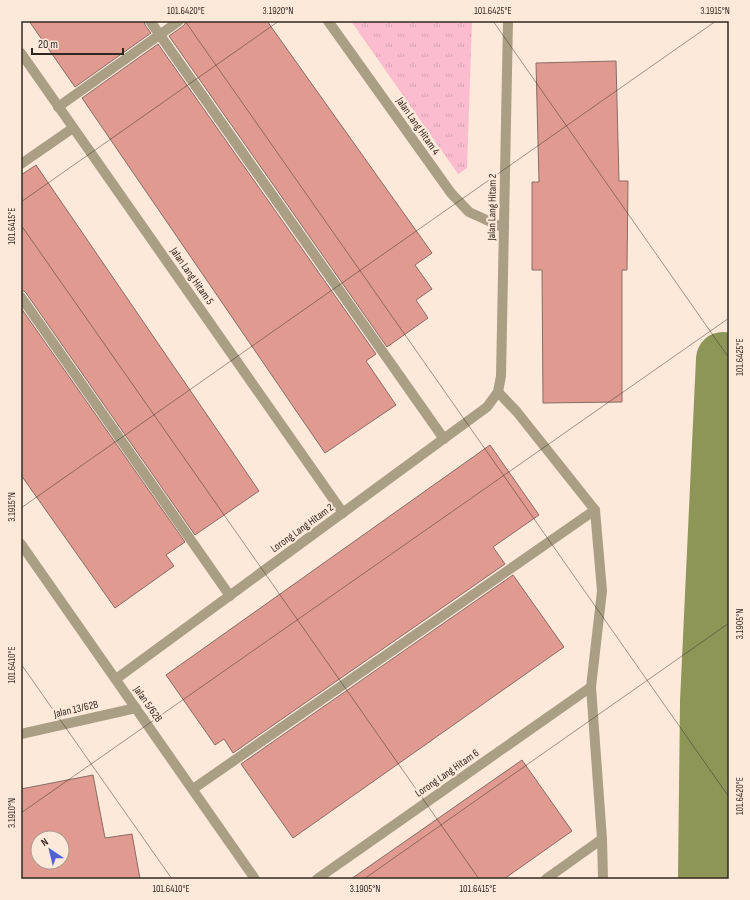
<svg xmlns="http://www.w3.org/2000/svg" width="750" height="900" font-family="'Sofia Sans Condensed',sans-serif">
<defs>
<pattern id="grass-tufts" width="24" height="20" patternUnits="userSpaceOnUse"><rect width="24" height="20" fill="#fabcce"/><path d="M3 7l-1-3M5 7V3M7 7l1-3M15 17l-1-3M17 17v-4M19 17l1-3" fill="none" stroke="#d7a2b1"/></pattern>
</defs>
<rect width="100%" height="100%" fill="#fde9da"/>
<path fill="url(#grass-tufts)" d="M351,21h121l-5,147 -9,6z"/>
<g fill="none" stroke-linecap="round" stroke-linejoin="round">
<path stroke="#8d9657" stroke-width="54" d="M705,879l2,-177 16,-343"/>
</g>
<g fill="#e19a8f" stroke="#886c67" fill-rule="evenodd">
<path d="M29,21h115l1,4 6,8 -76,54z"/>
<path d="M185,21h82l165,232 -17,12 17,24 -16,11 12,18 -41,29 -218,-311 14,-10 2,-2z"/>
<path d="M158,44l218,310 -10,7 30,44 -71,48 -243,-355z"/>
<path d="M616,61l3,120h9l-1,89h-5v132l-79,1 -1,-133h-10v-88h7l-3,-119z"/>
<path d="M36,165l223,326 -64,44 -169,-242 -2,-2h-3v-116z"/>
<path d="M21,308l164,234 -19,13 8,11 -59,42 -94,-133z"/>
<path d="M490,445l49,70 -46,32 12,17 -272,189 -9,-14 -9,6 -49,-70z"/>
<path d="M513,575l51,72 -271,191 -52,-74z"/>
<path d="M522,760l50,71 -68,48h-153z"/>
<path d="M93,775l12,63 27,-4 8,45h-119v-90zM38,838h24v24h-24z"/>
</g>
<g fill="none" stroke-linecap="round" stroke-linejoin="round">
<g stroke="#aa9f84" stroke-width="10">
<path d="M150,21l294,418"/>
<path d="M328,21l123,172 18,19 35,16"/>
<path d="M21,53l322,460"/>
<path d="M58,107l121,-86"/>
<path d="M21,164l52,-36"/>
<path d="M21,297l209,299"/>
<path d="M498,392l19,20 78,98 7,81 -11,96 11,152 1,40"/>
<path d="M21,544l234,335"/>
<path d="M116,679l371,-272 11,-15 3,-16 7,-355"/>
<path d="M21,734l115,-26"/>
<path d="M193,789l402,-279"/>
<path d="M317,879l274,-192"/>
<path d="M546,879l56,-40"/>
</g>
</g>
<path fill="none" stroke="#312821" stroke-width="1" stroke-opacity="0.45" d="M185,21l544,776M493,21l236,337M21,202l258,-181M21,225l458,654M21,508l695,-487M21,664l151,215M21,813l708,-495M364,879l365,-256"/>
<g text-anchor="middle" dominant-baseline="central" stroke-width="4" stroke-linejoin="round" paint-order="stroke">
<g font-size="11" fill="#312821" stroke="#fde9da">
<text transform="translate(418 126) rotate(55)">Jalan Lang Hitam 4</text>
<text transform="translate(492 207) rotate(-89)">Jalan Lang Hitam 2</text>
<text transform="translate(192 276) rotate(55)">Jalan Lang Hitam 5</text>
<text transform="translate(302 528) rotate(-36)">Lorong Lang Hitam 2</text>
<text transform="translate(148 704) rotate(55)">Jalan 5/62B</text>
<text transform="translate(76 709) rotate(-13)">Jalan 13/62B</text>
<text transform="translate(447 773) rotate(-35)">Lorong Lang Hitam 6</text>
</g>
</g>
<rect width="750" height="900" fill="none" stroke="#fde9da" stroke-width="44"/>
<g transform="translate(50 850) rotate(325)"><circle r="19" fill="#fde9da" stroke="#ab9c90"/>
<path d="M0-3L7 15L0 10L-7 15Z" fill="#4f62d7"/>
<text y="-6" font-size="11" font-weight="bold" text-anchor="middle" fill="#312821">N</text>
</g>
<path d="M32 48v6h91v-6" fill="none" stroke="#312821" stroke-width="2"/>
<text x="38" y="48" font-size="12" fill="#312821" stroke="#fde9da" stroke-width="3" paint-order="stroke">20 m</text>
<rect x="22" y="22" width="706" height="856" fill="none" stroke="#312821" stroke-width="1.5"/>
<g font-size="10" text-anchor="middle" fill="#312821">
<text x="186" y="14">101.6420°E</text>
<text x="278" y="14">3.1920°N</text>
<text x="493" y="14">101.6425°E</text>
<text x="715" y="14">3.1915°N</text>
<text transform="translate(11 226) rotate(-90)" y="4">101.6415°E</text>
<text transform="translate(739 357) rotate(-90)" y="4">101.6425°E</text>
<text transform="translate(11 507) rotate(-90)" y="4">3.1915°N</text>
<text transform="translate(739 624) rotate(-90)" y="4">3.1905°N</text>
<text transform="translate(11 665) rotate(-90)" y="4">101.6410°E</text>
<text transform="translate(739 796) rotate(-90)" y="4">101.6420°E</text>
<text transform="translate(11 813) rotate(-90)" y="4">3.1910°N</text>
<text x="171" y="892">101.6410°E</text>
<text x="365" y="892">3.1905°N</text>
<text x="478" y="892">101.6415°E</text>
</g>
</svg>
